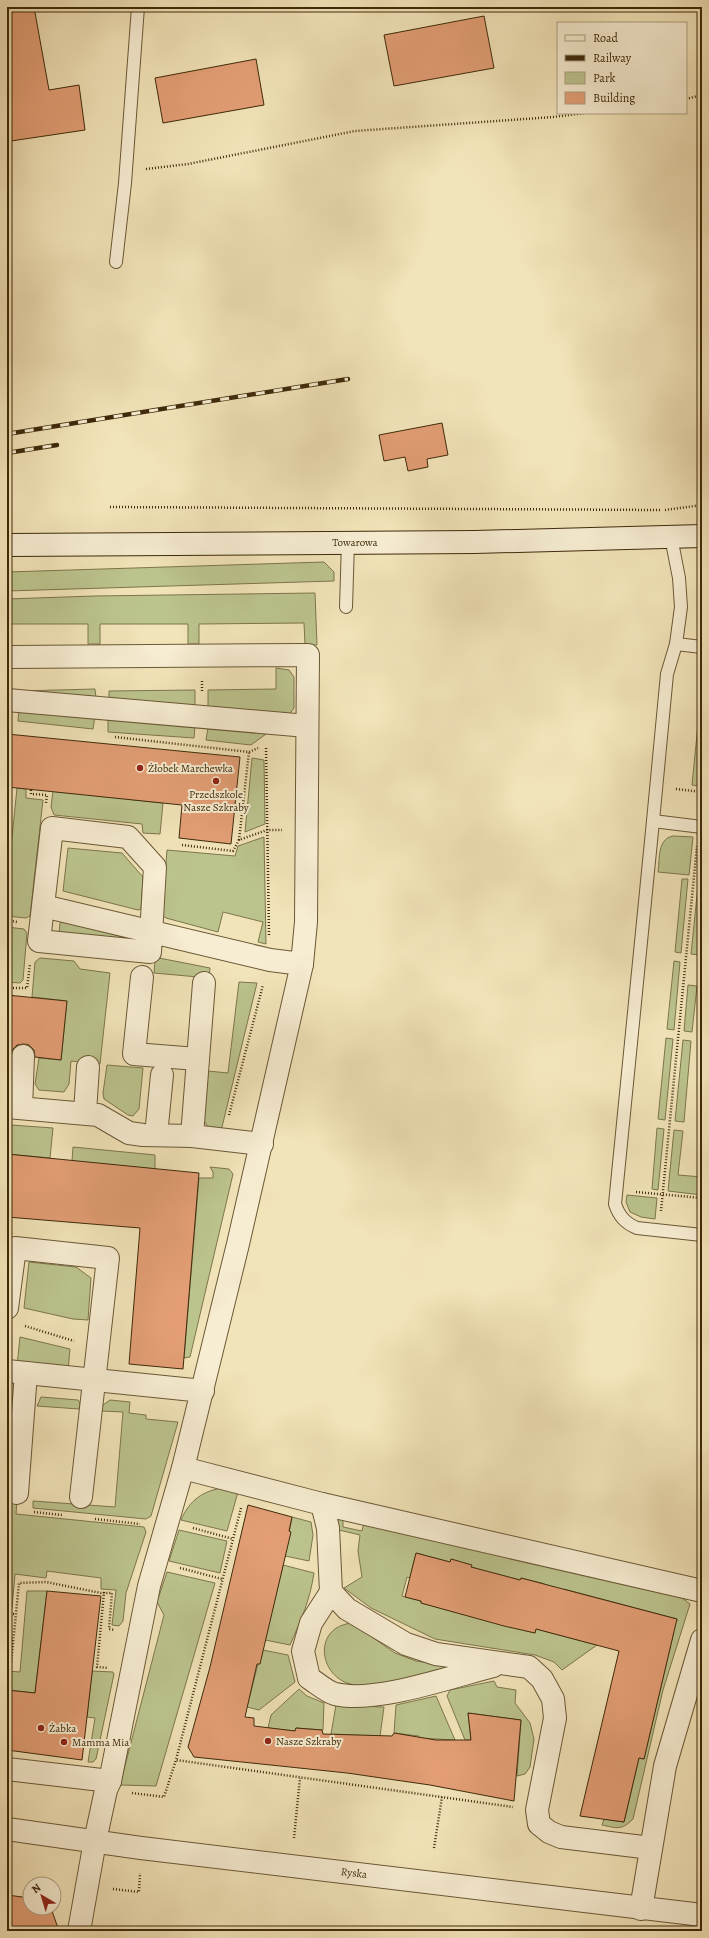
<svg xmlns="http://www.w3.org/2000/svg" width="709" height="1938" font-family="Alegreya,serif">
<rect width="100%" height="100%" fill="#f2e4b9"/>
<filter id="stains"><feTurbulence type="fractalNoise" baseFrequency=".005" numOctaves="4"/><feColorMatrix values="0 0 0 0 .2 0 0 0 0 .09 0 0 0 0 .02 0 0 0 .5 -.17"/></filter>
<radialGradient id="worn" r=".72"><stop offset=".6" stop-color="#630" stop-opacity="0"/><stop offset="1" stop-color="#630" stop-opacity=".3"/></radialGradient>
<g fill="#bcc48e" stroke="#7d764c">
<path d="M324,562l10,10v9l-327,10v-19z"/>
<path d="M315,593l2,52h-12l-1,-22 -105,1v20h-11v-20h-88v20h-12v-20h-81v-25l87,-3z"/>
<path d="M276,668l13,2 5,7v31l-6,8 -80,-7v-19l68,-1z"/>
<path d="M95,689l1,9 -76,-7z"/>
<path d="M195,690v17l-86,-8v-8z"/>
<path d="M19,709l76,7 -2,13 -75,-8z"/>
<path d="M699,714h3v27l-4,45 -6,-1z"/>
<path d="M108,718l87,8 -1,12 -86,-6z"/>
<path d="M208,728l58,6 -15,11 -45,-5z"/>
<path d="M252,758l12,2 1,64 -20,8z"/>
<path d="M17,788l9,1v9l17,2 -13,116 -4,2 -19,-2v-30z"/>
<path d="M53,791l110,12 -3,31 -17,-1 -1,-9 -88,-9 -3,-8z"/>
<path d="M673,836l20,1 -4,38 -31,-3c2,-13 -1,-33 15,-36z"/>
<path d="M264,837l2,107 -8,-2 5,-20 -40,-10 -5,20 -52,-14 -4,-3 5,-65 68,6 3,-10z"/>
<path d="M68,848l54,5 21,24 -2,32 -3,1 -75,-19z"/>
<path d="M699,876h3v71l-2,8 -9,-1z"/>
<path d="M682,879h6l-7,74 -6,-1z"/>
<path d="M64,921l55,15 1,2 -61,-3 1,-12z"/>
<path d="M7,927l17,2 3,4 -4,47 -3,3 -13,-1z"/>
<path d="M40,958l34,3 6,8 30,4 -10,91 -29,-3 -2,23 -5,8 -25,-2 -4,-6 4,-26 22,2 6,-59 -35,-4 3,-35z"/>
<path d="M159,958l51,10 -1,10 -55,-5 1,-13z"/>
<path d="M674,961l6,1 -6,68 -7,-1z"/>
<path d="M239,982l18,1 -36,148 -12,-3 -5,-7 4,-50 20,2z"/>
<path d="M688,985l9,1 -5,46 -8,-1z"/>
<path d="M666,1038l7,1 -8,81 -7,-1z"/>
<path d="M683,1040l8,1 -7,81 -9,-1z"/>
<path d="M107,1065l36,3 -4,41 -6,7 -5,-1 -24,-16 -1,-6z"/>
<path d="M11,1125l42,3 -3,30 -43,-4v-22z"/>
<path d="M657,1128l7,1 -6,61 -6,-1z"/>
<path d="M674,1130l9,1 -5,44 24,2v18l-34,-4z"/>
<path d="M73,1147l82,8v14l-83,-8z"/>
<path d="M210,1167l19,2 4,5 -43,183 -6,1 15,-180h14v-6z"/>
<path d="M627,1195l30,3 -2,21 -14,-2 -11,-5 -4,-10z"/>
<path d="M29,1262l47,5 15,11 -3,42 -15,-1 -49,-11z"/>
<path d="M20,1337l50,12 -2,22 -51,-5z"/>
<path d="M41,1397l37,3 2,3 -1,6 -42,-3z"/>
<path d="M110,1400l20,2 -1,11 17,2v4l32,3 -27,94 -5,3 -113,-11v-7l82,6 8,-95 -22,-1 2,-6z"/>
<path d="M224,1488l14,4 -11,39 -46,-11c8,-19 22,-30 43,-32z"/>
<path d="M7,1499l10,1 -1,14 128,13 2,5 -20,61 -3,28 -4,5 -7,-1 4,-35 -15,-1v-11l-54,-7 -1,7 -31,-4 -3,34 -5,-1z"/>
<path d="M337,1515l6,3v9l19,4 2,-9 317,75 9,7 -27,86 -30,129c-12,12 -16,9 -31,6l2,-6 20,3 15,-64 5,1 29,-124 2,-14h2v-2l-113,-30 -1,3 -21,-9 -21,-5 -1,2 -49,-13v-2l-20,-6 -1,3 -34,-9 -6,25 -3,-1 -5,19 19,5v2l114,30 1,-4 61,16 -35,25 -8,-8 -19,-7 -100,-16 -64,-31 -27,-20 18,-11 -4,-26 2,-16 -21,-5z"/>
<path d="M292,1517l19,5 2,13 -4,26 -24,-5z"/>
<path d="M179,1530l48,11 -7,32 -51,-12z"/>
<path d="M283,1565l31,8c-4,27 -13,47 -24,72l-25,-5z"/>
<path d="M167,1572l48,11 -59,203 -36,-1 44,-170 -7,-13z"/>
<path d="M27,1591h20l-12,102 -28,-3v-19l13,1z"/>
<path d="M352,1623l43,30 21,8 29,4 2,4c-22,6 -77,21 -97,15 -32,-9 -37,-57 2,-61z"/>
<path d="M263,1650l25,5 7,27 -36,28 -12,-3 11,-43z"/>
<path d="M92,1671l21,1 1,2 -18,85 -3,3h-5l7,-44 -8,-1z"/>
<path d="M494,1681l3,6 19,3 -1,13 15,20 4,16 -4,28 -5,7 -8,2 4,-56 -53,-7 3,27h-6l-18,-44 3,-6z"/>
<path d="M299,1689l8,7 17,7 -1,27 -27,-2 -1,3 -27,-3 3,-13z"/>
<path d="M436,1696l19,44 -36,-2v-2l-25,-3 2,-28z"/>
<path d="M336,1705l48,2 -4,29 -49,-2z"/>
</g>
<g fill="#e39e75" stroke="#3e290a">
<path d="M7,7h27l15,83 30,-5 6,45 -74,11 -4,-28z"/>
<path d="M484,16l10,52 -100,18 -10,-51z"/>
<path d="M256,59l8,46 -101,18 -8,-45z"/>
<path d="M442,423l6,32 -21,4 1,8 -20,4 -3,-14 -21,4 -5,-26z"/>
<path d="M7,734l233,23 -9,87 -52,-6 3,-33 -175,-18z"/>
<path d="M7,995l60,6 -6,59 -26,-3 -1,-7 -5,-5 -5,-1 -7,1 -4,4 -2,6 -4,-1z"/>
<path d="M7,1154l192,19 -16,196 -54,-5 11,-136 -133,-11z"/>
<path d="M248,1505l44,12 -3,14 2,1 -31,132h-3l-12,53 9,1v8l41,5 1,-3 26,2 1,4 69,2 2,-3 42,7h35l-3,-27 53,7 -7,81 -84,-16 -83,-12 -153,-16 -6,-10 22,-80z"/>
<path d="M416,1553l34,9 1,-3 21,6 -1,2 49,13 1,-2 156,41 -33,140 -5,-1 -15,64 -44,-6 39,-165 -83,-22 -1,4 -31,-7 -83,-23v-2l-16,-4z"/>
<path d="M47,1591l54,5 -19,164 -75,-10v-60l28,3z"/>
<path d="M7,1895l23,3v10h21l8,23h-52z"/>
</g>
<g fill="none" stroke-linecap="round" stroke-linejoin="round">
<g stroke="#6b5836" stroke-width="14">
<g id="service">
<path d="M116,262l9,-79 13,-176"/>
<path d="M671,537l8,41 2,29 -5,37 -9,30 -14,147 49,6"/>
<path d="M346,607l2,-65"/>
<path d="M676,644l26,3"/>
<path d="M653,821l-38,383c4,12 10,19 22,24l65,7"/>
</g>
</g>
<g stroke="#6b5836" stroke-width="24">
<g id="minor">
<path d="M7,657l301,-2 -2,267 -4,42 -32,-4 -227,-54 -4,35 111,11 5,-85 -27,-30 -76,-9 -9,78"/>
<path d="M7,700l300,26"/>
<path d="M142,977l-8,77 63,5"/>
<path d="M7,1107l91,8 31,18 14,2 49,1 70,8"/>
<path d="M21,1108l2,-52"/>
<path d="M85,1112l3,-45"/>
<path d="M156,1135l6,-60"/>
<path d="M192,1136l12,-153"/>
<path d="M7,1308l8,-60 93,10 -27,239"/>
<path d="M7,1371l196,20"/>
<path d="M183,1468l55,-224 64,-280"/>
<path d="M17,1493l9,-120"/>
<path d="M322,1504l6,24 3,64 16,17 59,35 30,10 93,13 13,12 11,20 2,19 -18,92 2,14 10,8 12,5 90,11"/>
<path d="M331,1592l-20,31 -8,28 6,27c8,5 18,14 26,16 40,10 118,-18 158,-28"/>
<path d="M7,1769l103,12"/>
<path d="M7,1829l134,19 561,67"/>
<path d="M641,1909l24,-143 37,-126"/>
<path d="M79,1931l16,-90 11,-51 4,-9 39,-195 34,-118 139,36 380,87"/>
</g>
</g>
<g stroke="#3e290a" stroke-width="24">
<path id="secondary" d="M7,545l468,-3 227,-6"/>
</g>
<g stroke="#3e290a" stroke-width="2.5" stroke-dasharray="1 2" stroke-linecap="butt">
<path d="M686,99l16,-4"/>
<path d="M146,169l42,-5 167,-33 198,-14 32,-4"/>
<path d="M110,507l550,3"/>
<path d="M665,510l37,-5"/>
<path d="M202,681v11"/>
<path d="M115,737l134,15 9,-4"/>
<path d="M266,748l3,187"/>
<path d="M676,789l26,3"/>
<path d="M31,790v4l16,1 -1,8"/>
<path d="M701,807l1,-15"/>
<path d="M239,840l10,-88"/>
<path d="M182,845l51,6 6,-11 28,-10h15"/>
<path d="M7,920l10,2"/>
<path d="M10,995l1,-7h16l3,-24"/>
<path d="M229,1115l34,-130"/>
<path d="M636,1192l66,6"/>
<path d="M661,1211l36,-365"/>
<path d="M25,1326l49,15"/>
<path d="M241,1508l-65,252 337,47"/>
<path d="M34,1512l28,3"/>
<path d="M95,1519l45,5"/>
<path d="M193,1528l40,11"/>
<path d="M180,1568l42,11"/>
<path d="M104,1592l-7,75 11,1"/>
<path d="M7,1614h9"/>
<path d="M7,1663l4,1 8,-81 27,-1 55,11h11l-3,36 6,1"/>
<path d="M132,1793l32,4 12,-37"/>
<path d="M294,1838l6,-60"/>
<path d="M434,1848l8,-51"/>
<path d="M113,1889l26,3 1,-19"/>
</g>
<use href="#service" stroke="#f7edd2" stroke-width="12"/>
<use href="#minor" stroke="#f7edd2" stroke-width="22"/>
<use href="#secondary" stroke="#f7edd2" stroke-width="22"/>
<g stroke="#3e290a" stroke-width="4.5">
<g id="rail">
<path d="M7,434l341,-55"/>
<path d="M7,453l50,-8"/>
</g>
</g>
<use href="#rail" stroke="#f7edd2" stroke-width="3" stroke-dasharray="9" stroke-linecap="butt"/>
</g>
<g fill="#8f2418" stroke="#f7edd2" stroke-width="1.5">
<circle cx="140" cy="768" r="4"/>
<circle cx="216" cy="781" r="4"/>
<circle cx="41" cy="1728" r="4"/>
<circle cx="268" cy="1741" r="4"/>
<circle cx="64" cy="1742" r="4"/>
</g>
<g text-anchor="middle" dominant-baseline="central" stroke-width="4" stroke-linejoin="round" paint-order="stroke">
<g font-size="11" fill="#3e290a" stroke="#f7edd2">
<text x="355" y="542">Towarowa</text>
<text transform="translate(354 1873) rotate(7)">Ryska</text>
</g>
<g font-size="11" fill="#3e290a" stroke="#f7edd2" text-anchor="start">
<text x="148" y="768">Żłobek Marchewka</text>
<text x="216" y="794" text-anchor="middle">Przedszkole<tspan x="216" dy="13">Nasze Szkraby</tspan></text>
<text x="49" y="1728">Żabka</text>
<text x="276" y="1741">Nasze Szkraby</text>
<text x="72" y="1742">Mamma Mia</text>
</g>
</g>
<rect width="709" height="1938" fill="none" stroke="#f2e4b9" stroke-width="24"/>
<rect x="8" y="8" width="693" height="1922" fill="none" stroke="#3e290a" stroke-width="2"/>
<rect x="12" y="12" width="685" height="1914" fill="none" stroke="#3e290a"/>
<rect x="557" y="22" width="130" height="92" fill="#f7edd2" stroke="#ad9f82"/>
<rect x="565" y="35" width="20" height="6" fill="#f7edd2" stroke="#ad9f82"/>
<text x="593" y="42" font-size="12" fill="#3e290a">Road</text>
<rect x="565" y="55" width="20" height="6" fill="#3e290a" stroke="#ad9f82"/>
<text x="593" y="62" font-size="12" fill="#3e290a">Railway</text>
<rect x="565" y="72" width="20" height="12" fill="#bcc48e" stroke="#ad9f82"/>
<text x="593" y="82" font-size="12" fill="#3e290a">Park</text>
<rect x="565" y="92" width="20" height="12" fill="#e39e75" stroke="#ad9f82"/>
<text x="593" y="102" font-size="12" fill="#3e290a">Building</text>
<g transform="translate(42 1896) rotate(322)"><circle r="19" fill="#f7edd2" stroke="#ad9f82"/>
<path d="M0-3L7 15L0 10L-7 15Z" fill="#8f2418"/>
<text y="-6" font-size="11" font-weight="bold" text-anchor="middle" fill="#3e290a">N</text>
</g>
<rect width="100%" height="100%" filter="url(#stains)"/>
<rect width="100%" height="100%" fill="url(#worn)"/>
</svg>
